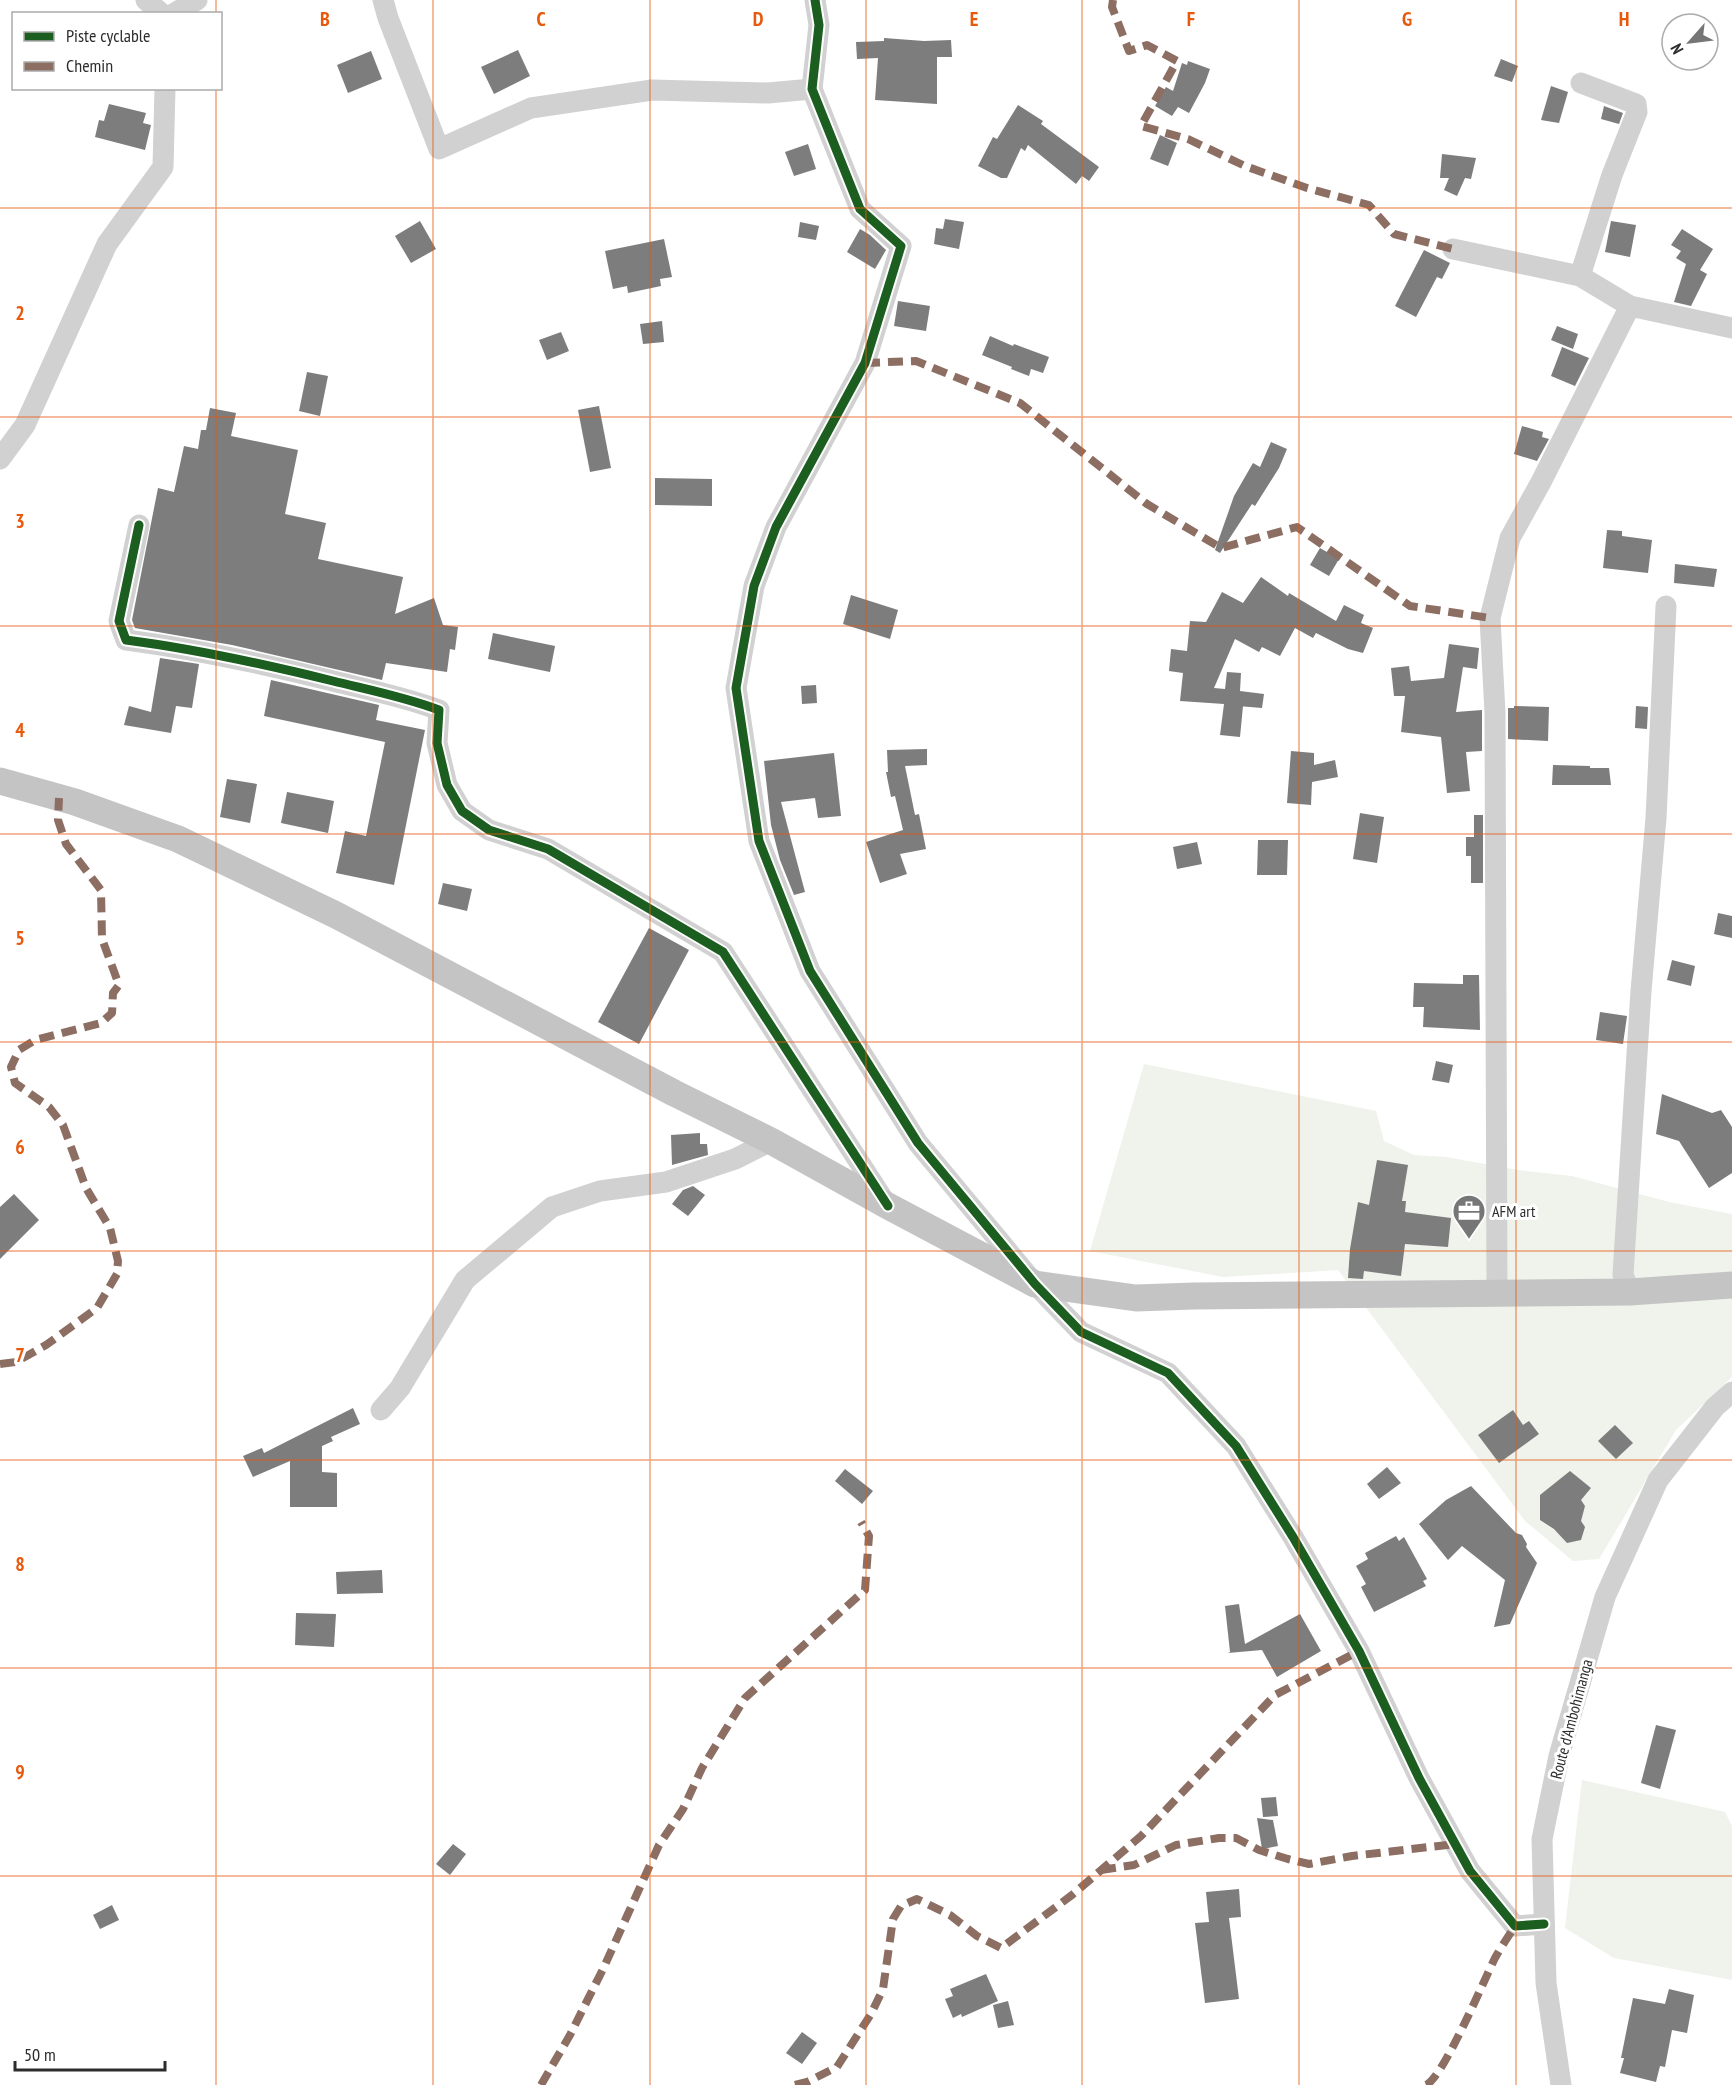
<svg xmlns="http://www.w3.org/2000/svg" width="1732" height="2085" font-family="'PT Sans Narrow',sans-serif">
<rect width="100%" height="100%" fill="#fff"/>
<g fill="#eff3eb">
<path d="M1144,1064l232,47 8,30 30,14 32,2 72,13 54,6 97,26 63,12v163l-56,53 -77,129 -26,2 -48,-40 -187,-251 -115,7 -133,-26z"/>
<path d="M1582,1780l143,32 7,14v154l-118,-22 -49,-30z"/>
</g>
<g fill="#7d7d7d">
<path d="M884,38l40,3 27,-1 1,17h-15v47l-62,-4 3,-42 -21,1 -1,-17 28,-1z"/>
<path d="M518,50l12,26 -36,18 -13,-27z"/>
<path d="M371,51l11,28 -34,14 -11,-28z"/>
<path d="M1501,59l17,7 -6,16 -18,-6z"/>
<path d="M1188,61l22,8 -5,14 -16,30 -11,-6 -6,9 -17,-10 11,-19 7,4 9,-28 5,2z"/>
<path d="M1551,86l17,6 -9,31 -18,-3z"/>
<path d="M109,104l37,9 -3,10 8,2 -6,25 -50,-13 4,-17 5,1z"/>
<path d="M1018,105l25,16 -2,3 58,43 -10,14 -7,-5 -6,8 -48,-39 -3,6 -4,-3 -14,30h-6l-23,-12 15,-29 4,2z"/>
<path d="M1604,106l19,7 -4,11 -18,-5z"/>
<path d="M1160,135l17,8 -9,23 -18,-7z"/>
<path d="M808,144l8,25 -22,7 -9,-24z"/>
<path d="M1442,154l34,4 -5,21 -6,-1 -8,18 -13,-6 5,-12h-9z"/>
<path d="M945,219l19,3 -5,27 -25,-5 2,-16 7,1z"/>
<path d="M420,221l16,28 -25,14 -16,-27z"/>
<path d="M1611,221l25,4 -6,32 -25,-5z"/>
<path d="M800,222l19,4 -3,14 -18,-3z"/>
<path d="M860,229l10,6 16,15 -11,19 -28,-17z"/>
<path d="M1682,229l31,20 -13,21 7,4 -16,32 -17,-4 12,-38 -10,-6 5,-7 -10,-6z"/>
<path d="M664,239l8,38 -12,2 1,7 -33,7 -1,-7 -14,3 -8,-38z"/>
<path d="M1424,250l26,13 -8,16 -5,-2 -21,40 -21,-11z"/>
<path d="M898,301l32,5 -4,25 -32,-5z"/>
<path d="M662,321l2,21 -21,2 -3,-20z"/>
<path d="M1557,326l21,8 -5,15 -22,-9z"/>
<path d="M561,332l8,19 -22,9 -8,-20z"/>
<path d="M990,336l23,10 1,-2 35,13 -6,16 -12,-4 -2,7 -18,-7 1,-2 -30,-12z"/>
<path d="M1562,347l27,11 -14,28 -24,-10z"/>
<path d="M307,372l21,4 -8,40 -21,-5z"/>
<path d="M599,406l12,62 -21,4 -12,-62z"/>
<path d="M210,408l26,5 -5,23 67,14 -13,64 41,9 -8,36 85,18 -8,37 39,-16 9,27 15,2 -3,23 -5,-1 -3,23 -61,-9 -4,17 -150,-35 -97,-17 -3,-8 26,-132 16,4 10,-46 14,3 3,-19h5z"/>
<path d="M1522,426l21,6 -1,5 7,2 -12,22 -23,-7z"/>
<path d="M1271,442l16,7 -8,19 -24,38 -3,-2 -32,49 -5,-3 19,-54 19,-33 7,4z"/>
<path d="M655,478l57,1v27l-57,-1z"/>
<path d="M1607,530l15,1v5l30,4 -4,33 -45,-5z"/>
<path d="M1320,548l19,11 -10,17 -19,-11z"/>
<path d="M1675,564l42,5 -3,18 -40,-4z"/>
<path d="M1261,577l27,19 1,-3 47,28 8,-16 20,10 -3,8 12,5 -10,25 -15,-4 -32,-16 -3,5 -18,-10 -15,28 -18,-9 -3,5 -24,-13 -21,49 11,1 2,-17 14,1 -1,18 24,3 -2,14 -24,-2h5l-3,31 -20,-2 4,-31 -44,-3 3,-28 -14,-2 2,-22 16,2 3,-30 16,1 16,-30 21,11z"/>
<path d="M851,595l47,15 -8,29 -47,-15z"/>
<path d="M493,633l62,13 -5,26 -62,-13z"/>
<path d="M1449,644l30,4 -2,21 -14,-2 -7,45 26,-2v41l-16,1 4,39 -23,2 -6,-56 -40,-5 4,-36h-11l-3,-28 18,-2 2,15 33,-3z"/>
<path d="M160,658l39,6 -7,44 -16,-2 -5,27 -47,-8 5,-19 22,6z"/>
<path d="M271,680l108,25 -3,15 49,10 -31,155 -58,-12 9,-42 21,5 19,-94 -121,-26z"/>
<path d="M816,685l1,18 -15,1 -1,-18z"/>
<path d="M1514,706l35,1 -1,34 -40,-2v-31h6z"/>
<path d="M1636,706l12,1 -1,22 -12,-1z"/>
<path d="M927,749v16l-22,1 10,49 4,-1 7,35 -26,5 7,20 -27,9 -14,-41 37,-12 -8,-34 -4,1 -5,-25h2l-1,-22z"/>
<path d="M1291,751l23,2v12l21,-5 3,17 -26,5 -1,23 -24,-2z"/>
<path d="M834,753l7,63 -23,2 -3,-20 -34,4 24,90 -11,3 -14,-35 -9,-35 -7,-64z"/>
<path d="M1553,765l37,1v2h19l2,17h-59z"/>
<path d="M227,779l30,5 -7,39 -30,-6z"/>
<path d="M287,792l47,9 -6,32 -47,-10z"/>
<path d="M1360,813l24,4 -7,46 -24,-4z"/>
<path d="M1474,815h9v68h-12v-27h-5v-19h8z"/>
<path d="M1258,840h30l-1,35h-30z"/>
<path d="M1197,842l5,22 -25,5 -4,-22z"/>
<path d="M443,883l29,6 -5,22 -29,-7z"/>
<path d="M1718,913l14,3v22l-18,-4z"/>
<path d="M649,928l40,22 -50,94 -41,-22z"/>
<path d="M1672,960l23,6 -4,20 -24,-6z"/>
<path d="M1463,975h16l1,55 -57,-3 1,-20h-11l1,-24 49,1z"/>
<path d="M1600,1012l27,4 -4,28 -27,-4z"/>
<path d="M1436,1061l17,4 -4,18 -17,-3z"/>
<path d="M1662,1094l50,19 9,-3 11,17v46l-23,15 -30,-47 -23,-7z"/>
<path d="M700,1133v11h7l1,11 -36,10 -1,-30z"/>
<path d="M1377,1160l31,5 -6,36h4l-1,11 46,6 -3,29 -43,-3 -4,32 -37,-5 -1,8 -15,-1 2,-29 8,-47 11,3z"/>
<path d="M693,1186l12,9 -17,21 -16,-12 11,-14z"/>
<path d="M14,1194l25,26 -39,39v-52z"/>
<path d="M353,1408l7,16 -29,13 2,4 -11,5v26l15,1v34h-47v-46l-37,16 -10,-21 19,-8 2,5z"/>
<path d="M1513,1410l10,15 6,-4 10,13 -40,29 -21,-28z"/>
<path d="M1615,1425l18,18 -17,16 -18,-18z"/>
<path d="M1387,1467l14,16 -22,16 -12,-15z"/>
<path d="M845,1469l28,22 -11,13 -27,-23z"/>
<path d="M1570,1471l21,17 -10,12 4,6 -4,15 4,6 -4,13 -14,3 -13,-14 -14,-9v-25z"/>
<path d="M1471,1486l45,47 6,2 5,9 -1,3 11,16 -27,61 -16,3 11,-47 -43,-34 -14,14 -29,-36 27,-24z"/>
<path d="M1396,1536l3,5 5,-4 23,42 -4,2 3,5 -52,26 -13,-25 5,-3 -10,-18 12,-7 -3,-6z"/>
<path d="M382,1570l1,23 -46,1 -1,-22z"/>
<path d="M1239,1604l6,40 55,-30 21,37 -44,26 -15,-27 -34,3 2,-1 -5,-46z"/>
<path d="M296,1613l40,1 -2,33 -39,-2z"/>
<path d="M1656,1725l20,5 -16,59 -19,-6z"/>
<path d="M1276,1797l2,19 -15,1 -2,-19z"/>
<path d="M1257,1818l16,2 5,26 -16,3z"/>
<path d="M453,1844l13,10 -16,21 -14,-11z"/>
<path d="M1239,1889l2,28 -12,1 10,81 -34,4 -10,-80 14,-1 -3,-30z"/>
<path d="M112,1905l7,15 -19,9 -7,-14z"/>
<path d="M986,1974l12,27 -36,16 -1,-3 -8,4 -8,-19 8,-3 -3,-7z"/>
<path d="M1669,1989l25,6 -7,38 -15,-3 -7,37 -5,-1 -4,16 -36,-9 4,-15h-3l12,-60 32,6z"/>
<path d="M1008,2001l6,24 -16,3 -5,-23z"/>
<path d="M802,2032l15,11 -15,21 -16,-11z"/>
</g>
<g fill="none" stroke-linecap="round" stroke-linejoin="round">
<g stroke="#d1d1d1" stroke-width="21">
<path d="M146,0l16,14"/>
<path d="M383,0l5,18 51,131 92,-41 121,-18 116,3 44,-4"/>
<path d="M815,0l4,25 -7,64 48,120 41,37 -36,117 -89,164 -22,59 -18,102 23,153 51,130 108,172 117,141 46,48 87,41 68,73 57,91 66,114 60,127 51,93 45,55 29,-2"/>
<path d="M173,14l24,-14"/>
<path d="M1453,249l127,27 50,30 102,22"/>
<path d="M1580,276l32,-101 25,-63 -1,-8 -55,-21"/>
<path d="M0,459l25,-34 82,-181 56,-77 2,-79"/>
<path d="M139,525l-20,96 7,19c70,9 138,24 207,41 36,9 72,16 106,29l-2,33 10,42 15,26 27,19 59,19 175,103 164,253"/>
<path d="M1630,1292l-7,-17 18,-284 15,-173 10,-212"/>
<path d="M1497,1293l-2,-580 -5,-95 20,-80 31,-56 89,-176"/>
<path d="M381,1410l19,-22 65,-108 87,-73 48,-16 66,-9 69,-23 36,-18"/>
<path d="M1561,2085l-15,-102 -4,-144 17,-83 46,-159 53,-117 57,-73 17,-15"/>
</g>
<path stroke="#c4c4c4" stroke-width="27" d="M0,781l75,21 103,37 158,76 338,178 97,48 117,65 147,78 101,14 58,-2 436,-4 102,-7"/>
<g stroke="#8d6e63" stroke-width="8" stroke-dasharray="15 8" stroke-linecap="butt">
<path d="M1113,0l-1,7 17,44 18,-6 30,16 -36,65 47,13 57,27 62,22 62,17 25,29 59,15"/>
<path d="M865,363l51,-2 104,42 127,101 74,44 76,-21 113,79 80,12"/>
<path d="M0,1364l16,-2 30,-17 51,-37 20,-34 1,-13 -8,-33 -24,-40 -23,-63 -14,-18 -34,-24 -4,-16 8,-17 16,-10 66,-17 11,-10 1,-20 6,-8 -17,-46 -1,-49 -35,-46 -8,-24 1,-22"/>
<path d="M1101,1870l33,-5 42,-20 43,-7h17l23,12 29,9 21,5 43,-8 103,-12"/>
<path d="M541,2085l29,-50 34,-68 55,-122 24,-36 19,-41 43,-70 120,-108 4,-54 -8,-14"/>
<path d="M795,2085l12,-3 30,-15 34,-53 12,-25 10,-70 8,-13 16,-7 33,16 27,21 24,12 71,-53 69,-59 134,-141 84,-44"/>
<path d="M1426,2085c17,-7 58,-105 69,-127 6,-11 13,-21 20,-32"/>
</g>
<g stroke="#fff" stroke-width="13">
<g id="cycleway">
<path d="M815,0l4,25 -7,64 48,120 41,37 -36,117 -89,164 -22,59 -18,102 23,153 51,130 108,172 117,141 46,48 87,41 68,73 57,91 66,114 60,127 51,93 45,55 29,-2"/>
<path d="M139,525l-20,96 7,19c70,9 138,24 207,41 36,9 72,16 106,29l-2,33 10,42 15,26 27,19 59,19 175,103 165,254"/>
</g>
</g>
<use href="#cycleway" stroke="#1b5e20" stroke-width="9"/>
</g>
<path fill="none" stroke="#e8590c" stroke-width="1.5" stroke-opacity="0.55" d="M216,0v14M433,0v2085M650,0v2085M866,0v2085M1082,0v2085M1299,0v2085M1516,0v2085M216,88v1997M0,208h1732M0,417h1732M0,626h1732M0,834h1732M0,1042h1732M0,1251h1732M0,1460h1732M0,1668h1732M0,1876h1732"/>
<defs>
<g id="office-pin" transform="scale(1.725)"><path d="M0 17L-7.5 6A9.5 9.5 0 1 1 7.5 6Z" fill="#767676" stroke="#fff"/><path d="M-6-3h4V-5.5h4V-3h4V5H-6ZM-1-4.5V-3h2v-1.5ZM-6 0V1H6V0Z" fill="#fff"/></g>
</defs>
<g fill-rule="evenodd">
<use href="#office-pin" x="1469" y="1211"/>
</g>
<g text-anchor="middle" dominant-baseline="central" stroke-width="6" stroke-linejoin="round" paint-order="stroke">
<g font-size="16" fill="#2c2c2c" stroke="#fff" text-anchor="start">
<text x="1492" y="1211">AFM art</text>
</g>
<g font-size="16" fill="#2c2c2c" stroke="#fff">
<text transform="translate(1571 1719) rotate(-75)">Route d'Ambohimanga</text>
</g>
</g>
<g font-size="20" text-anchor="middle" font-weight="bold" fill="#e8590c" stroke="#fff" stroke-width="6" stroke-linejoin="round" paint-order="stroke">
<text x="325" y="26">B</text>
<text x="541" y="26">C</text>
<text x="758" y="26">D</text>
<text x="974" y="26">E</text>
<text x="1191" y="26">F</text>
<text x="1407" y="26">G</text>
<text x="1624" y="26">H</text>
<text x="20" y="320">2</text>
<text x="20" y="528">3</text>
<text x="20" y="737">4</text>
<text x="20" y="945">5</text>
<text x="20" y="1154">6</text>
<text x="20" y="1362">7</text>
<text x="20" y="1571">8</text>
<text x="20" y="1779">9</text>
</g>
<rect x="12" y="12" width="210" height="78" fill="#ffffff" stroke="#ababab" stroke-width="1.5"/>
<rect x="24" y="32" width="30" height="9" fill="#1b5e20" stroke="#ababab" stroke-width="1.5"/>
<text x="66" y="42" font-size="18" fill="#2c2c2c">Piste cyclable</text>
<rect x="24" y="62" width="30" height="9" fill="#8d6e63" stroke="#ababab" stroke-width="1.5"/>
<text x="66" y="72" font-size="18" fill="#2c2c2c">Chemin</text>
<g transform="translate(1690 42) rotate(242)"><circle r="28" fill="#ffffff" stroke="#ababab" stroke-width="1.5"/>
<path d="M0-4.5L10 22L0 15L-10 22Z" fill="#767676"/>
<text y="-9" font-size="16" font-weight="bold" text-anchor="middle" fill="#2c2c2c">N</text>
</g>
<path d="M15 2061v9h150v-9" fill="none" stroke="#2c2c2c" stroke-width="3"/>
<text x="24" y="2061" font-size="18" fill="#2c2c2c" stroke="#ffffff" stroke-width="4.5" paint-order="stroke">50 m</text>
</svg>
